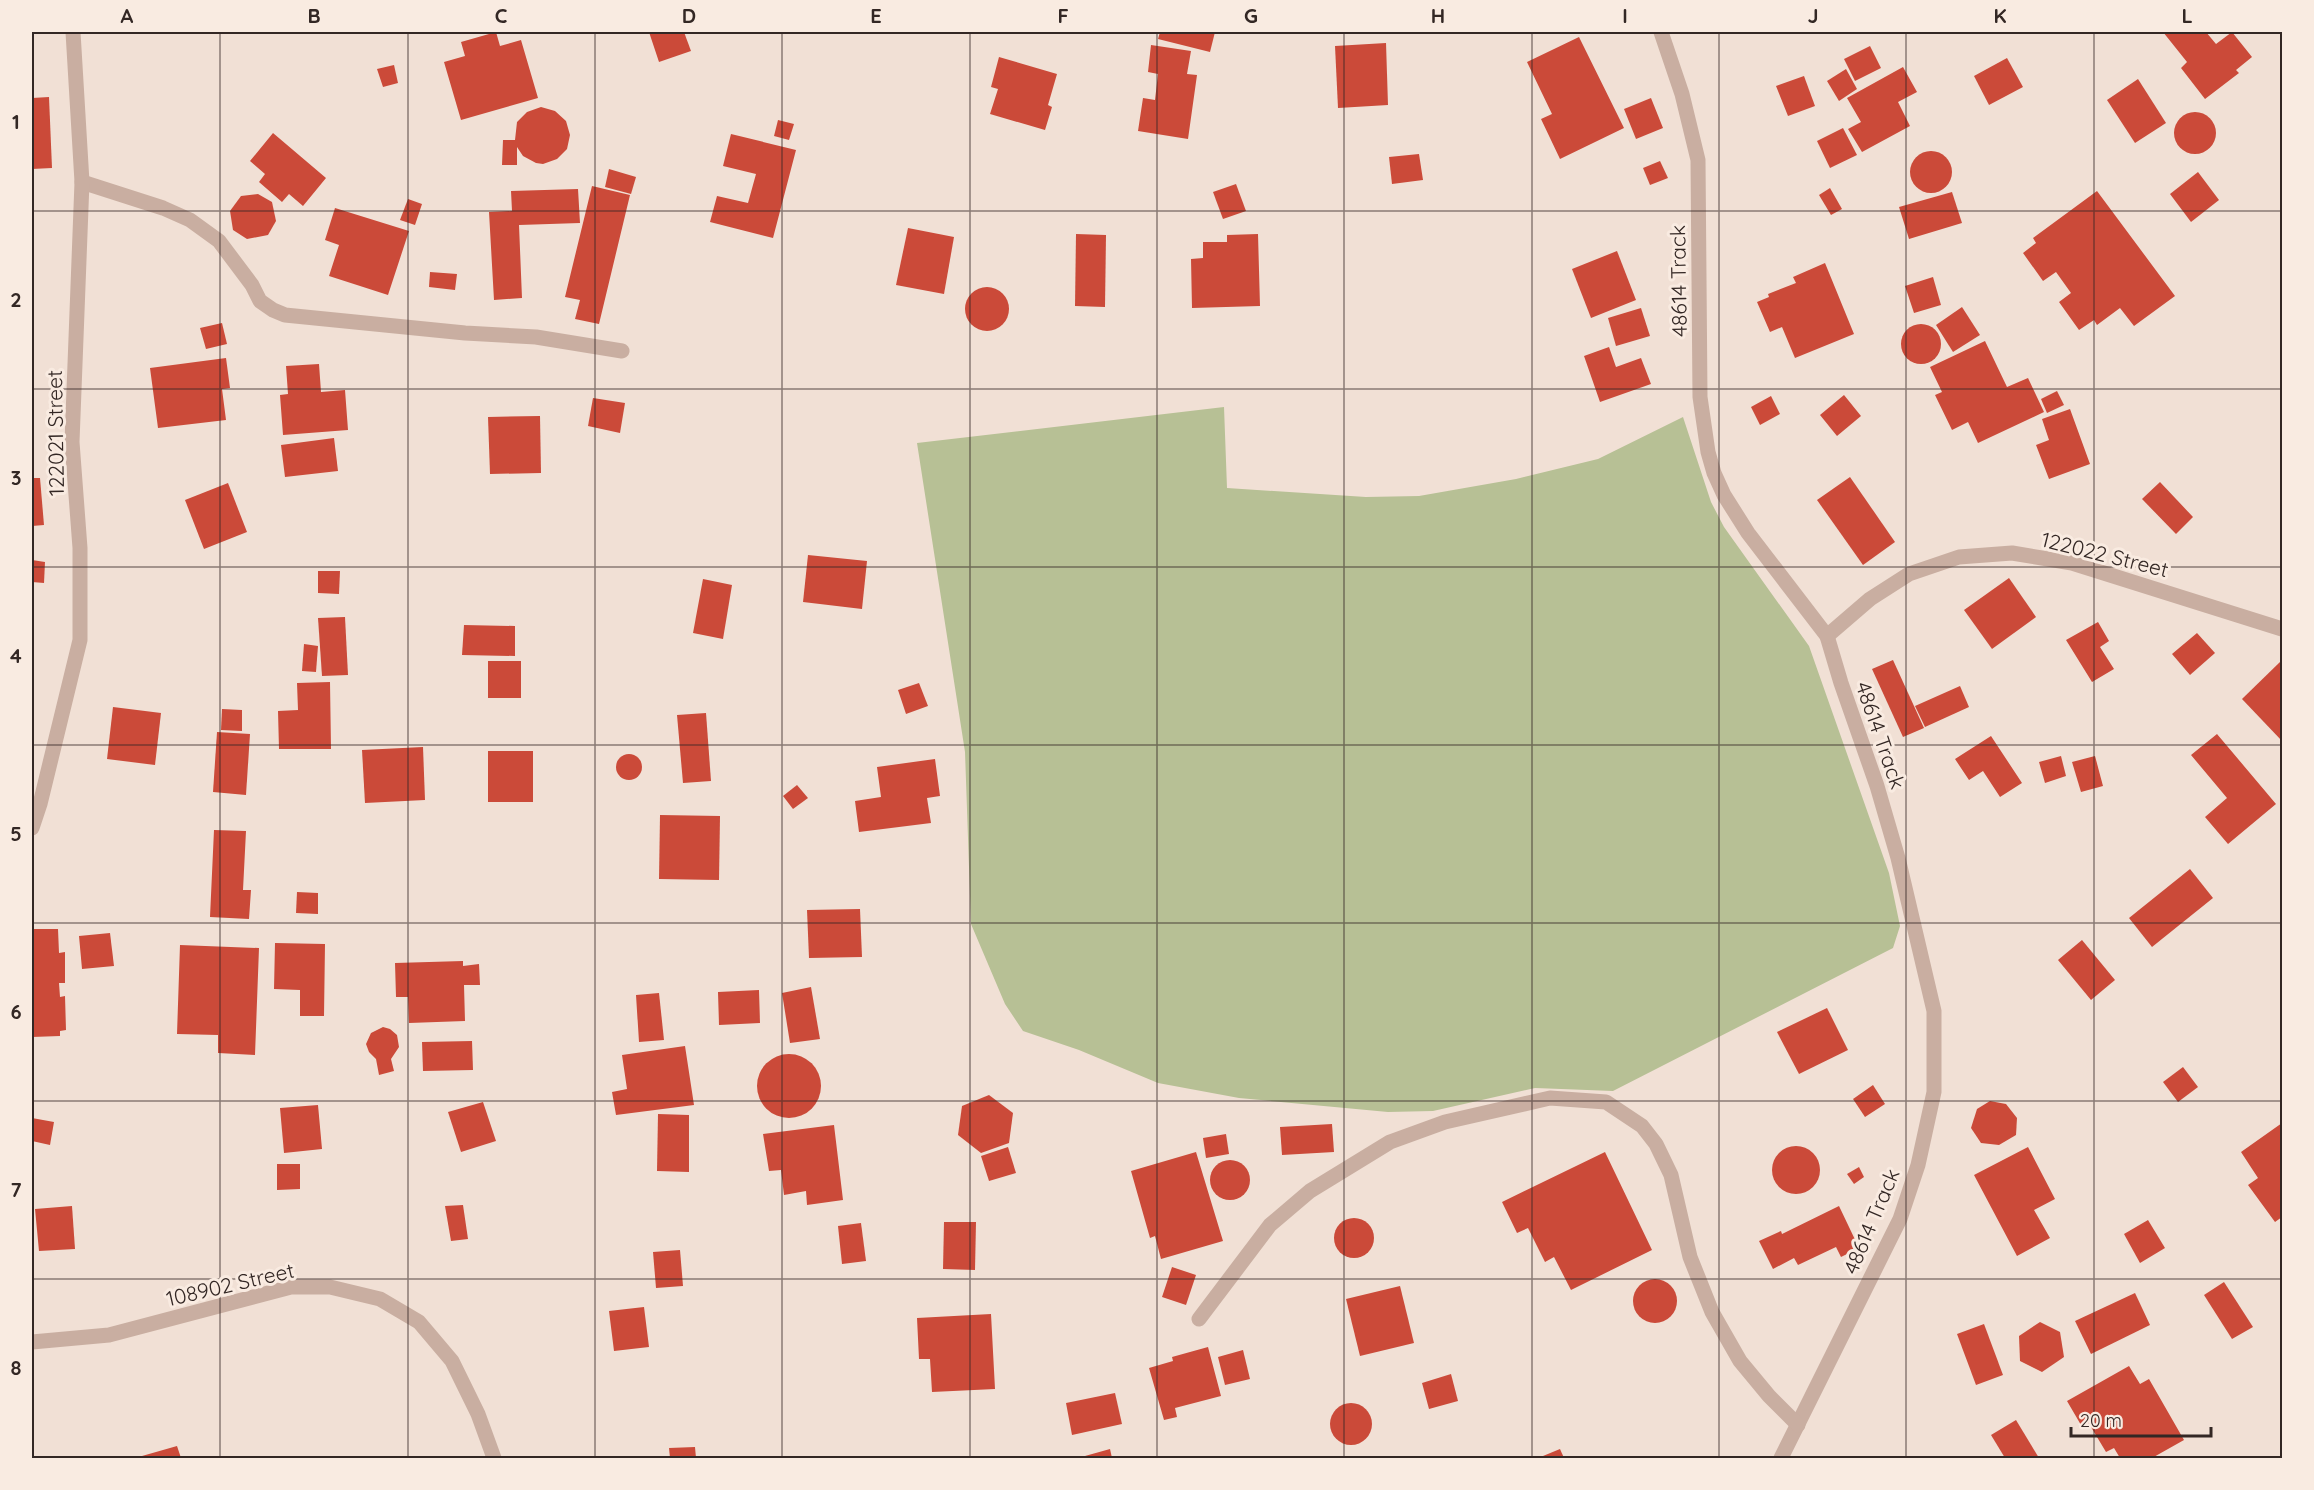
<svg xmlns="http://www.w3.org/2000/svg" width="2314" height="1490" font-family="Quicksand,sans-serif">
<rect width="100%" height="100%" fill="#f1e0d5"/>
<path fill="#b7c095" d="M1224,407l3,81 139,9 53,-1 97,-17 82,-20 85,-42 28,85 13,25 85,119 80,227 11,53 -7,22 -280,143 -78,-3 -102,23 -45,1 -149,-14 -81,-15 -79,-33 -56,-19 -18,-27 -34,-80 -6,-172 -48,-309z"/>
<g fill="#cb4a39">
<path d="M496,32l4,14 21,-6 17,58 -77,22 -17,-58 21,-6 -4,-14z"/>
<path d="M649,32h35l7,19 -32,11z"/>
<path d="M1160,32h55l-5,20 -52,-13z"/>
<path d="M2163,32h43l10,12 16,-12 20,25 -16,13 3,3 -34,26 -24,-31 6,-6z"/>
<path d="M1579,37l45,91 -64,31 -19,-40 11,-5 -25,-52z"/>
<path d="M1386,43l2,62 -50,3 -3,-62z"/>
<path d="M1151,45l40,6 -4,23 10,1 -9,64 -50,-8 5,-33 12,2 3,-26 -10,-2z"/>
<path d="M1870,46l11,22 -26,13 -11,-22z"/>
<path d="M999,57l58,17 -9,31 4,2 -7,23 -55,-16 8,-25 -7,-2z"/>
<path d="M2007,58l16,29 -34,18 -15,-29z"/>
<path d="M394,65l4,18 -15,4 -6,-18z"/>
<path d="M1903,67l14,25 -19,10 12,24 -48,26 -14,-23 13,-7 -14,-24z"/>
<path d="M1846,69l11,20 -18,12 -12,-20z"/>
<path d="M1804,76l11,30 -27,10 -12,-30z"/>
<path d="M2138,79l28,44 -31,20 -28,-43z"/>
<path d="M49,97l3,71 -20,1v-71z"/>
<path d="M1651,98l12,30 -27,11 -12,-30z"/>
<path d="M541,107l14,4 11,10 4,14 -3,14 -10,10 -14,5 -7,-1 -13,-7 -6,-9v18h-15l1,-25h12l2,-18 10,-10z"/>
<circle cx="2195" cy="133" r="21"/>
<path d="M778,120l16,4 -5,16 -15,-4z"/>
<path d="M1843,128l14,27 -27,13 -13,-27z"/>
<path d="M273,133l53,45 -23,28 -14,-12 -7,8 -23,-20 6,-8 -15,-13z"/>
<path d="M731,134l65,16 -23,88 -63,-16 7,-26 31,7 8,-29 -33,-8z"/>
<circle cx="1931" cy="172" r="21"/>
<path d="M1419,154l4,26 -31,4 -3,-27z"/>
<path d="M1660,161l8,17 -18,7 -7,-17z"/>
<path d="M609,169l27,8 -5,17 -26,-7z"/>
<path d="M2198,172l21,28 -28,22 -21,-28z"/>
<path d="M1236,184l10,27 -23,8 -10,-27z"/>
<path d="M592,186l38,9 -31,129 -24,-5 5,-19 -15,-3z"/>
<path d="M1830,188l12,21 -11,6 -12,-20z"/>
<path d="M578,189l2,34 -61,2 3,73 -28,2 -5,-88 23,-1 -1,-20z"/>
<path d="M2097,191l78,105 -41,30 -14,-18 -23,17 -3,-5 -15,10 -20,-28 12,-9 -15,-21 -13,9 -20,-28 13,-10 -3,-5z"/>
<path d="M1952,192l10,31 -53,16 -10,-32z"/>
<path d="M258,194l14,8 4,19 -8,14 -21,4 -14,-9 -3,-19 11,-15z"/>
<path d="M408,199l14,5 -7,21 -15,-5z"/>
<path d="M335,208l74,23 -21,64 -59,-19 10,-31 -14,-5z"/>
<path d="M908,228l46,9 -10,57 -48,-9z"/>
<path d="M1076,234l30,1 -1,72 -30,-1z"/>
<path d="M1258,234l2,72 -68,2 -1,-49 12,-1v-16h24v-7z"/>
<path d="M1617,251l19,49 -45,18 -19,-49z"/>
<path d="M1825,263l29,71 -59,24 -13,-31 -12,5 -13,-30 12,-5 -1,-3 28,-11 -3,-6z"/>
<path d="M430,272l27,2 -2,16 -26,-3z"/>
<path d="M1933,277l8,28 -27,8 -9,-27z"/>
<circle cx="987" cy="309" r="22"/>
<path d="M1962,307l18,28 -27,17 -17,-27z"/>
<path d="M1641,308l9,28 -34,10 -8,-28z"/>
<path d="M222,323l5,21 -21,5 -6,-21z"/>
<circle cx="1921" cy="344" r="20"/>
<path d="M1985,341l22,46 21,-9 16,34 -66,31 -10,-21 -16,8 -17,-35 7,-3 -12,-25z"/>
<path d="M1609,347l7,20 25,-9 10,26 -51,18 -16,-46z"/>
<path d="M226,358l4,30 -8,1 4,31 -68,8 -8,-60z"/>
<path d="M319,364l2,28 24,-2 3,40 -65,5 -3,-40 8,-1 -2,-28z"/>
<path d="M2057,391l7,14 -17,8 -6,-14z"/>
<path d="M1844,395l17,21 -24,20 -17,-21z"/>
<path d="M1771,396l9,18 -20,11 -9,-18z"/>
<path d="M593,398l32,5 -5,30 -32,-7z"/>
<path d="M2070,409l20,55 -41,15 -13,-34 13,-5 -7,-21z"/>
<path d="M540,416l1,57 -51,1 -2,-57z"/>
<path d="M334,438l4,33 -53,6 -4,-32z"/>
<path d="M1850,477l45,65 -32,23 -46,-65z"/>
<path d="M32,478h8l4,47 -12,1z"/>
<path d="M2160,482l33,35 -17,17 -34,-35z"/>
<path d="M228,483l19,49 -43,17 -19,-49z"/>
<path d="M808,555l59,6 -5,48 -59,-7z"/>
<path d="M32,560l13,2 -1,21 -12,-1z"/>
<path d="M318,571h22l-1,23 -21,-1z"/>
<path d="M2009,578l27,39 -44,32 -28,-39z"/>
<path d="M703,579l29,6 -9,54 -30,-6z"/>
<path d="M345,617l3,58 -26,1 -4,-58z"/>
<path d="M2098,622l11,19 -9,6 14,22 -22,13 -26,-42z"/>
<path d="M464,625l51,1v30l-53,-1z"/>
<path d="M2197,633l18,20 -25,22 -18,-21z"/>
<path d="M304,644l14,2 -2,26 -14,-1z"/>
<path d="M1893,660l31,68 -21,9 -31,-68z"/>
<rect x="488" y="661" width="33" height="37"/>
<path d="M2281,661l1,1v79l-40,-42z"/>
<path d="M330,682l1,67h-52l-1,-38 20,-1 -1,-27z"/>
<path d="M919,683l9,23 -22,8 -8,-24z"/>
<path d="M1960,686l9,21 -44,20 -10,-21z"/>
<path d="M113,707l48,6 -6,52 -48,-6z"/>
<path d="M222,709l20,1v21l-21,-1z"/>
<path d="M706,713l5,68 -28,2 -6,-68z"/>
<path d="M217,732l33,2 -4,61 -33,-3z"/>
<path d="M2217,734l59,70 -48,40 -23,-27 22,-19 -36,-43z"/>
<path d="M1991,736l31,47 -22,14 -17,-26 -14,9 -14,-21z"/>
<path d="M423,747l2,53 -60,3 -3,-53z"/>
<rect x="488" y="751" width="45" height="51"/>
<circle cx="629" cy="767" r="13"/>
<path d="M2061,756l5,20 -21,7 -6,-21z"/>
<path d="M2095,756l8,30 -22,6 -9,-30z"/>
<path d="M935,759l5,37 -13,2 4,25 -72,9 -4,-31 26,-4 -4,-30z"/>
<path d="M797,785l11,13 -15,11 -10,-13z"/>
<path d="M660,815l60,1 -1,64 -60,-1z"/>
<path d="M214,830l32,1 -3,59h8l-2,29 -39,-2z"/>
<path d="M2190,869l23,29 -61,49 -23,-29z"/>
<path d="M297,892l21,1v21l-22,-1z"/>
<path d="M860,909l2,48 -53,1 -2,-48z"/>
<path d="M32,929h26l1,24 6,-1v31h-6l1,14 5,-1 1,34 -6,1v5l-28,1z"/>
<path d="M110,933l4,33 -32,3 -3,-33z"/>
<path d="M2082,940l33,40 -24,20 -33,-40z"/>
<path d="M275,943l50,1 -1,72h-24v-26l-26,-1z"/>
<path d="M180,945l79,3 -4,107 -37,-2v-18l-41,-1z"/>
<path d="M463,961v5l16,-2 1,21h-16l1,36 -56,2 -1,-26h-12l-1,-34z"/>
<path d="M811,987l9,52 -30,4 -8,-50z"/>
<path d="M759,990l1,33 -41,2 -1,-33z"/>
<path d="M659,993l5,47 -25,2 -3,-47z"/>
<path d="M1827,1008l21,42 -49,24 -22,-42z"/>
<path d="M383,1027l7,2 7,6 2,12 -8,12 3,12 -15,4 -3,-16 -7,-7 -3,-8 5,-11z"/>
<path d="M472,1041l1,29 -50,1 -1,-29z"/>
<path d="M685,1046l9,59 -78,10 -4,-23 15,-3 -5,-34z"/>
<circle cx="789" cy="1086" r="32"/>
<path d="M2183,1067l15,20 -20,15 -15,-20z"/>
<path d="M1873,1085l12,19 -20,13 -12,-18z"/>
<path d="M989,1095l24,18 -4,30 -28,10 -23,-18 4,-29z"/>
<path d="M1990,1101l16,3 11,14 -1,17 -17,10 -18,-2 -10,-15 6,-19z"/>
<path d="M483,1102l13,39 -35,11 -13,-40z"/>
<path d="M318,1105l4,44 -38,4 -4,-45z"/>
<path d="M658,1114l31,1v57l-32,-1z"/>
<path d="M32,1118l22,4 -4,23 -18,-4z"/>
<path d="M2282,1123v94l-7,5 -27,-37 10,-7 -17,-26z"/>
<path d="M1332,1124l2,28 -52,3 -2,-28z"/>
<path d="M834,1125l9,75 -36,5 -1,-14 -22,4 -3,-25 -12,1 -6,-37z"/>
<path d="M1226,1134l3,20 -23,4 -3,-20z"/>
<circle cx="1796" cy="1170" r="24"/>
<path d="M1008,1147l8,26 -27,8 -8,-25z"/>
<path d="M2028,1147l27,52 -21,11 16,28 -33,18 -43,-81z"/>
<path d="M1196,1152l27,89 -62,18 -6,-23 -5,2 -19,-67z"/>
<path d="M1605,1152l47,98 -81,40 -17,-33 -9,5 -17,-34 -11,5 -15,-31z"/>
<circle cx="1230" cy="1180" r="20"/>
<path d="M277,1164h23v25l-23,1z"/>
<path d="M1859,1167l5,10 -10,7 -7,-10z"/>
<path d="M463,1205l5,34 -17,2 -6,-35z"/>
<path d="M72,1206l3,43 -36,2 -4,-42z"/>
<path d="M1839,1206l20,42 -18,9 -5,-10 -38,18 -4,-7 -21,11 -14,-28 22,-10 1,3z"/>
<circle cx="1354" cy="1238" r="20"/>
<path d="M2148,1220l17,28 -25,15 -16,-29z"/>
<path d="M944,1222h32l-1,48 -32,-1z"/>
<path d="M861,1223l5,38 -24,3 -4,-38z"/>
<path d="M680,1250l3,36 -27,2 -3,-36z"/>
<path d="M1172,1267l24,8 -10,30 -24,-8z"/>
<circle cx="1655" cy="1301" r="22"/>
<path d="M2224,1282l29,45 -21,12 -28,-44z"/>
<path d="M1400,1286l14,57 -54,13 -14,-57z"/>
<path d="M2135,1293l15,32 -59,29 -16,-33z"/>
<path d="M644,1307l5,40 -35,4 -5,-40z"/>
<path d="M991,1314l4,75 -63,3 -2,-33h-11l-2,-41z"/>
<path d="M2040,1322l20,10 4,25 -22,15 -22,-11 -1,-25z"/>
<path d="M1984,1324l19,51 -27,10 -19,-51z"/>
<path d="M1208,1347l13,49 -46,12 2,9 -13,3 -15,-52 24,-7 -1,-4z"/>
<path d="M1243,1350l7,29 -25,6 -7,-28z"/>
<path d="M2129,1366l11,18 9,-5 35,61 -32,18h-32l-6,-10 -8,4 -18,-30 -7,3 -14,-24z"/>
<path d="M1451,1374l7,27 -29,8 -7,-26z"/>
<path d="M1115,1393l7,31 -50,11 -6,-32z"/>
<circle cx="1351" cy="1424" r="21"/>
<path d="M2016,1420l23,38h-34l-14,-23z"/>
<path d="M177,1446l4,12h-38l-1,-2z"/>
<path d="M695,1447l1,11h-26l-1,-10z"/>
<path d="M1110,1449l2,9h-26l-1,-2z"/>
<path d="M1560,1449l4,9h-20l-1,-2z"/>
</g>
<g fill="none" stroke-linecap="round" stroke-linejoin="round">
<g stroke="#c9aea1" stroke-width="15">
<path d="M1661,32l21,62 16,66 2,237 8,55 6,21 10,22 24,38 79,103 14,47 36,103 21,72 36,153v81l-16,73 -18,54 -119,239"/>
<path d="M82,182l81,26 27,12 29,21 33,44 8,16 13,9 12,5 180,18 71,4 86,14"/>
<path d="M1827,636l43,-37 39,-25 50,-17 53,-4 60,10 210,66"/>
<path d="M32,828l8,-24 40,-164v-92l-8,-106 10,-260 -9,-150"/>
<path d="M1199,1319l71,-94 40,-34 80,-49 55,-20 105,-24 56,4 36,24 14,18 15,31 19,82 22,55 28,49 29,35 29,29"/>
<path d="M32,1342l77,-7 182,-48h39l50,12 39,23 33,39 26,53 16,44"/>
</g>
</g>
<path fill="none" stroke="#332724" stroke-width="1.5" stroke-opacity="0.55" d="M220,32v1426M408,32v1426M595,32v1426M782,32v1426M970,32v1426M1157,32v1426M1344,32v1426M1532,32v1426M1719,32v1426M1906,32v1426M2094,32v1426M32,211h2250M32,389h2250M32,567h2250M32,745h2250M32,923h2250M32,1101h2250M32,1279h2250"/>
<g text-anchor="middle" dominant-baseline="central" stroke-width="6" stroke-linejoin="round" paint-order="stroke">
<g font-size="21" fill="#332724" stroke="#f9ebe1">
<text transform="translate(1678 281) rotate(-91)">48614 Track</text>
<text transform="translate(55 433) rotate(-91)">122021 Street</text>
<text transform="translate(2105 554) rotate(14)">122022 Street</text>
<text transform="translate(1881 735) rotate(71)">48614 Track</text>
<text transform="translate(1871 1221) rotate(-67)">48614 Track</text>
<text transform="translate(230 1284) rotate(-13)">108902 Street</text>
</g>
</g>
<rect width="2314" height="1490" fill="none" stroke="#f9ebe1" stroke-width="66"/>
<path d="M2071 1427v9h140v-9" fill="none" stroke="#332724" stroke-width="3"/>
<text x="2080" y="1427" font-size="18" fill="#332724" stroke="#f9ebe1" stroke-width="4.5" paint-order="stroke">20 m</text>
<rect x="33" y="33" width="2248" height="1424" fill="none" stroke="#332724" stroke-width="2"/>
<g font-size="20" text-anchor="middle" font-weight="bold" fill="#332724">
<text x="127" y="23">A</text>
<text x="314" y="23">B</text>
<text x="501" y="23">C</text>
<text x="689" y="23">D</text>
<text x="876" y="23">E</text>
<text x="1063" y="23">F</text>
<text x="1251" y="23">G</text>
<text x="1438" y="23">H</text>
<text x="1625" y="23">I</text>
<text x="1813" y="23">J</text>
<text x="2000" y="23">K</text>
<text x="2187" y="23">L</text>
<text x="16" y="129">1</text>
<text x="16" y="307">2</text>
<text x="16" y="485">3</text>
<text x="16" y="663">4</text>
<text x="16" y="841">5</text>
<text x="16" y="1019">6</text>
<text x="16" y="1197">7</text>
<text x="16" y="1375">8</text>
</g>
</svg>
